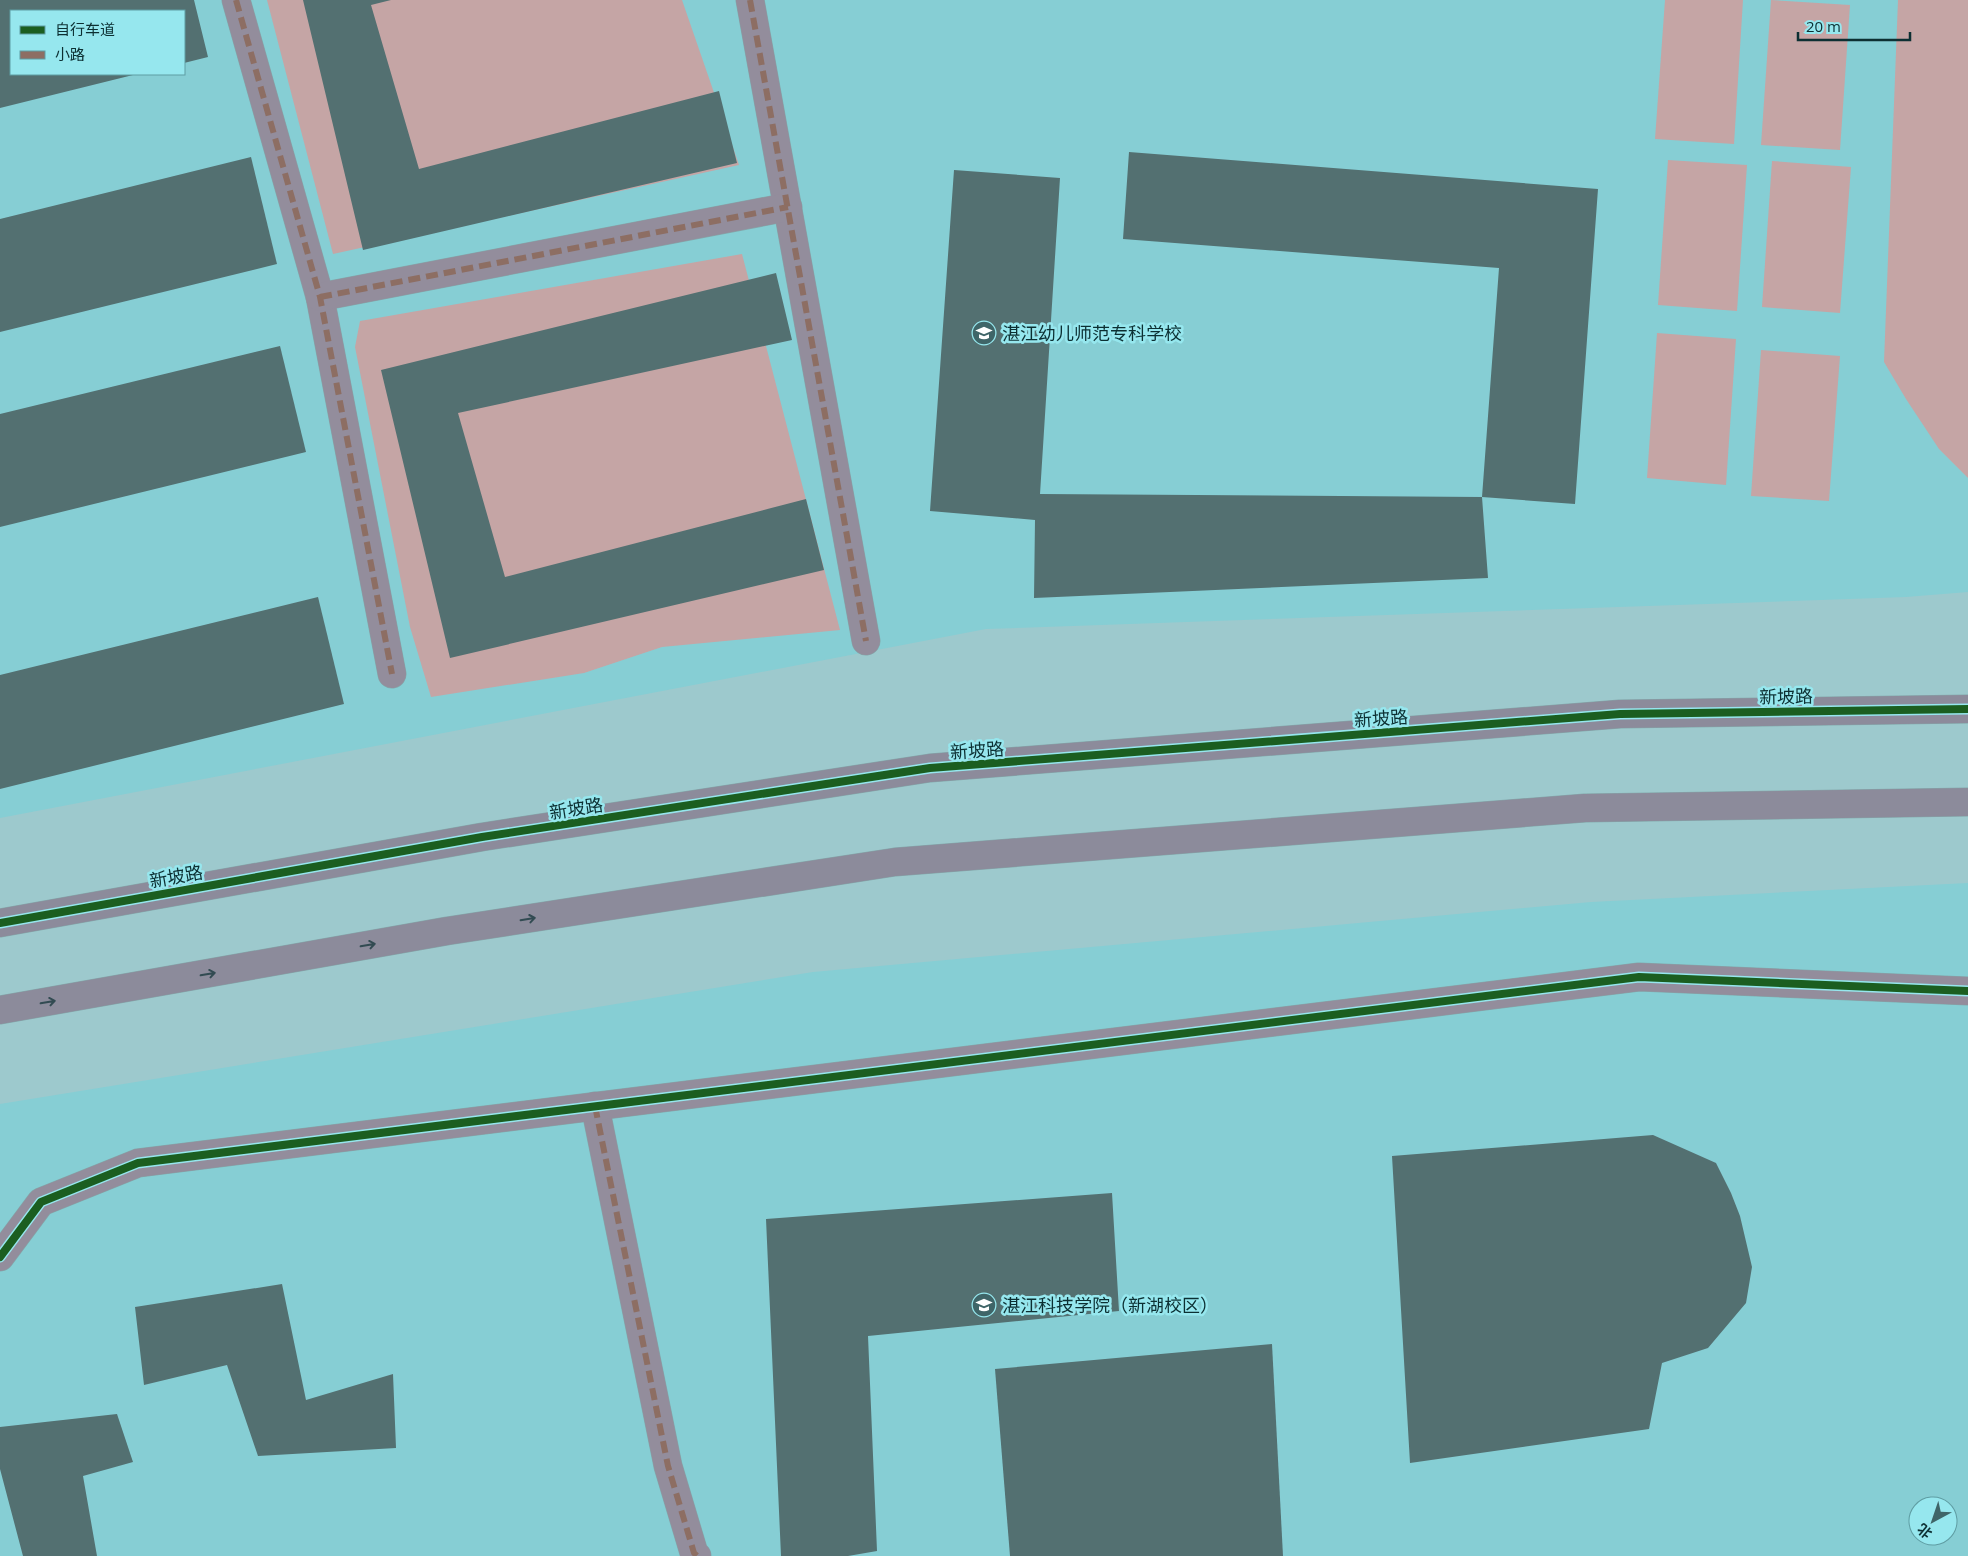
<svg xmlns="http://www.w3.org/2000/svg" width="1968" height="1556" font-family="'Open Sans','Noto Sans SC',sans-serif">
<rect width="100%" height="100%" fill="#9dc9cd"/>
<g fill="#86ced4" fill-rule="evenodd">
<path d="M0,0h1968v592l-62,5 -920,32 -986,189zM11,11h173v63h-173z"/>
<path d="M1968,883v673h-1968v-452l813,-132 778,-70zM1918,1506h30v30h-30z"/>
</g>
<g fill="#c5a5a5">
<path d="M267,0h415l57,165 -406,89z"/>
<path d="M1665,0h78l-9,144 -79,-5z"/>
<path d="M1771,0l79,5 -10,145 -79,-5z"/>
<path d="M1898,0h70v478l-29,-29 -33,-50 -22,-37z"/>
<path d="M1668,160l79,5 -10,146 -79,-6z"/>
<path d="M1772,161l79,6 -11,146 -78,-6z"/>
<path d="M742,254l98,376 -178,17 -78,26 -153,24 -21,-70 -55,-280 5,-26z"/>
<path d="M1657,333l79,6 -10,146 -79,-7z"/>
<path d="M1761,350l79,6 -11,145 -78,-5z"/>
</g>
<g fill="#537071">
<path d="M0,0h194l14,57 -24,6v-52h-173v63h126l-137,34z"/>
<path d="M303,0h88l-20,5 48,164 300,-78 18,72 -374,87z"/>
<path d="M1129,152l469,37 -23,315 -93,-7 17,-229 -376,-29z"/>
<path d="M251,157l26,107 -277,68v-113z"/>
<path d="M954,170l106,8 -20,316 442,3 6,81 -454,20 1,-78 -105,-9z"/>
<path d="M776,273l16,67 -334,73 47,164 301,-78 18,71 -374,88 -69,-288z"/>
<path d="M280,346l26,106 -306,75v-113z"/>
<path d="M318,597l26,107 -344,85v-114z"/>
<path d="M1653,1135l63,28 15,30 9,23 12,51 -6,36 -38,45 -46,15 -13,66 -239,34 -18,-307z"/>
<path d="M1112,1193l7,118 -251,25 9,215 -29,5h-67l-15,-337z"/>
<path d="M282,1284l24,116 87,-26 3,74 -138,8 -31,-91 -83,20 -9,-78z"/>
<path d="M1272,1344l11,212h-273l-15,-187z"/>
<path d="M117,1414l16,48 -50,14 14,80h-74l-23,-87v-42z"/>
</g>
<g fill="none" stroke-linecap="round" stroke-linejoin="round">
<g stroke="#84a7aa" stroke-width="29">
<g id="street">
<path d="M236,0l84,297 72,377"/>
<path d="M750,0l116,641"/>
<path d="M320,297l468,-90"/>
<path d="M595,1106l73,360 26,87 3,3"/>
<path d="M0,1257l41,-55 97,-39 1501,-186 329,14"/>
</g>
</g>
<g stroke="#84a7aa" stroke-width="29">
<g id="secondary">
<path d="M0,923l482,-86 448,-69 690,-54 348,-5"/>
<path d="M0,1010l447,-79 448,-69 690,-54 383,-6"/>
</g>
</g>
<use href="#street" stroke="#938d9c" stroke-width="28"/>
<use href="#secondary" stroke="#8c8b9b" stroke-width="28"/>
<g stroke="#8d6e63" stroke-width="6" stroke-dasharray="12 6" stroke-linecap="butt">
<path d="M236,0l84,297 72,377"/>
<path d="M750,0l116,641"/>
<path d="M320,297l468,-90"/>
<path d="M595,1106l73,360 26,87 3,3"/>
</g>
<g stroke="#96e7ee" stroke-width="11">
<g id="cycleway">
<path d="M0,923l482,-86 448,-69 690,-54 348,-5"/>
<path d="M0,1257l41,-55 97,-39 1501,-186 329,14"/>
</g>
</g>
<use href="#cycleway" stroke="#1b5e20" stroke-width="8"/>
</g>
<defs><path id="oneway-shaft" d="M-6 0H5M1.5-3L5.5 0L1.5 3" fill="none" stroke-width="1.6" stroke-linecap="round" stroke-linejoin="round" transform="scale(1.25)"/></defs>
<g stroke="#324b52">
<use href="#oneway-shaft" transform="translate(528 919) rotate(-9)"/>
<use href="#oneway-shaft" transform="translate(368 945) rotate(-10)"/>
<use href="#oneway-shaft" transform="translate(208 974) rotate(-10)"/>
<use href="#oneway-shaft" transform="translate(48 1002) rotate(-10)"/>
</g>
<defs>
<g id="university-disc" transform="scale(1.25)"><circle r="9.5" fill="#3f6568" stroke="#96e7ee"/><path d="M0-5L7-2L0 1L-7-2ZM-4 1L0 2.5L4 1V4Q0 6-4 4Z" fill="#fff"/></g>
</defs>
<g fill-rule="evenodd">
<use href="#university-disc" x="984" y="333"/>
<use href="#university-disc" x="984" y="1305"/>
</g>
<g text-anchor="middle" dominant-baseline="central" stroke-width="5" stroke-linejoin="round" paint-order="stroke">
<g font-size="18" fill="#0c2f32" stroke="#96e7ee" text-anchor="start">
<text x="1002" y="333">湛江幼儿师范专科学校</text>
<text x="1002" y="1305">湛江科技学院（新湖校区）</text>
</g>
<g font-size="18" fill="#0c2f32" stroke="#96e7ee">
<text transform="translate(1786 696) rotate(-1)">新坡路</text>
<text transform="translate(1381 718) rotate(-4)">新坡路</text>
<text transform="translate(977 750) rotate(-4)">新坡路</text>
<text transform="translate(576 808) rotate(-9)">新坡路</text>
<text transform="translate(176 876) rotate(-10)">新坡路</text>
</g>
</g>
<rect x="10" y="10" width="175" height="65" fill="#96e7ee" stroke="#5f9da3"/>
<rect x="20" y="26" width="25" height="8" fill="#1b5e20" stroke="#5f9da3"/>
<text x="55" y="35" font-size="15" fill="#0c2f32">自行车道</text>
<rect x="20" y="51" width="25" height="8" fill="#8d6e63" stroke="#5f9da3"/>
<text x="55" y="60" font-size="15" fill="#0c2f32">小路</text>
<g transform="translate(1933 1521) rotate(220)"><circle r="24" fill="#96e7ee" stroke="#5f9da3"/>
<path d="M0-4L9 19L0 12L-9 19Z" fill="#3f6568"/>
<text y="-8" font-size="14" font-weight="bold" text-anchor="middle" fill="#0c2f32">北</text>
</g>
<path d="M1798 32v8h112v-8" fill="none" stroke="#0c2f32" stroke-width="2.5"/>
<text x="1806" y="32" font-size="15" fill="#0c2f32" stroke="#96e7ee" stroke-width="4" paint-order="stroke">20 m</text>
</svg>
